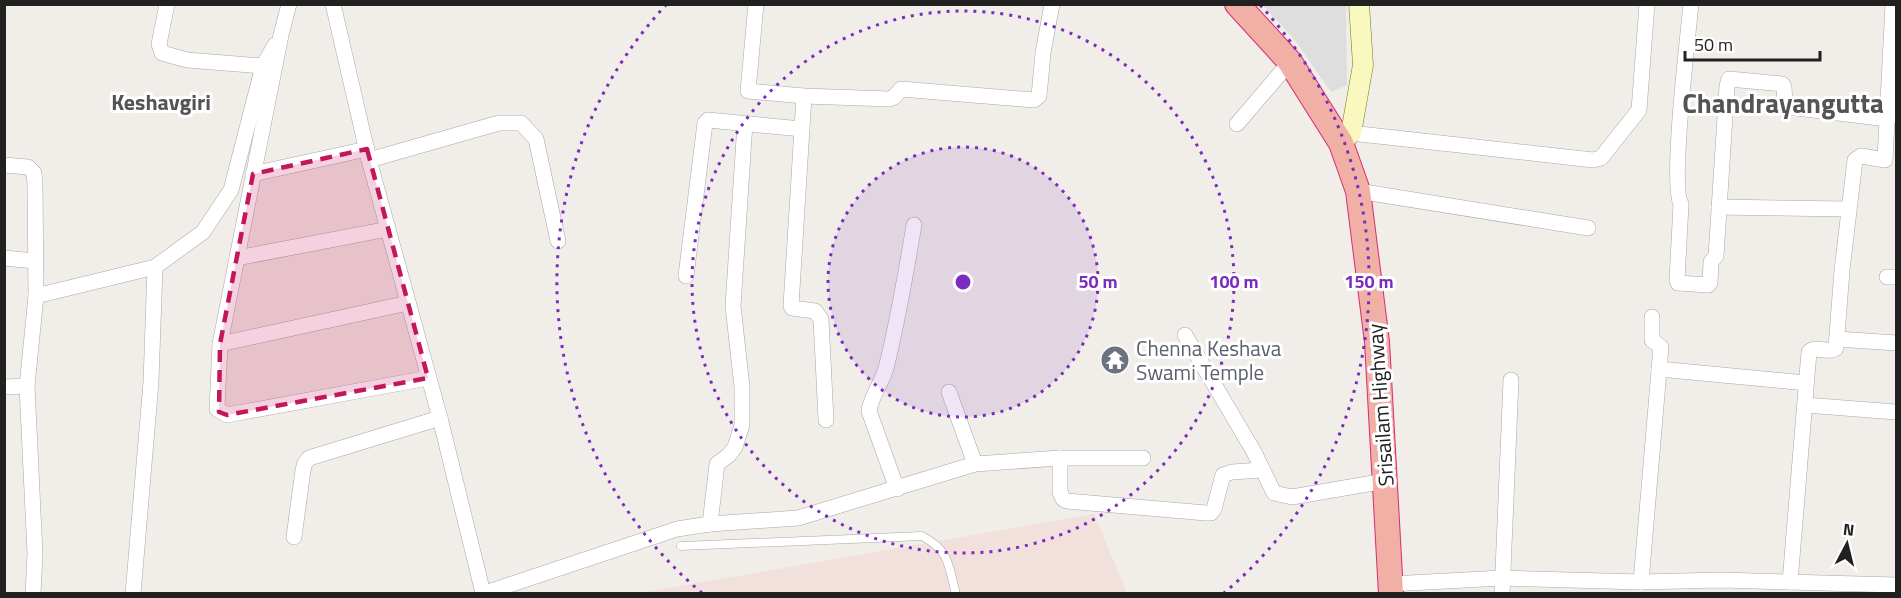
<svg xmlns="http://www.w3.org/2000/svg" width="1901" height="598" font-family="'Titillium Web',sans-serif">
<rect width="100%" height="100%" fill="#f1ede8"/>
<path fill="#dfdede" d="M1263,5h83l1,80 -16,7 -37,-53z"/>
<path fill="#f2e0dc" d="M1094,514l33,79 -493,1z"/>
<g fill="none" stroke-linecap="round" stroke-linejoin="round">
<g stroke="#a8a8a8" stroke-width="9">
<path id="service" d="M681,546l241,-10c28,15 26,28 34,58"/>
</g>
<g stroke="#a8a8a8" stroke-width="16">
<g id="minor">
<path d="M167,4l-8,40 3,9 25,7 76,6"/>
<path d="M289,4l-8,31 -61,309 -3,65 10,6 201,-37"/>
<path d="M333,4l36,156 71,258 43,175"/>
<path d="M756,4l-8,87 56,5 85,3 5,-2 7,-8 133,11 5,-4 4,-43 9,-49"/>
<path d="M1691,4c-3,32 -21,181 -10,200l-4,76 1,3 30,2 2,-2 1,-21 5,-6 11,-170 2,-7 53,5 2,3 1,17 3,3 100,12"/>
<path d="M804,96l-13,210 1,2 23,3 6,8 5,101"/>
<path d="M1237,124l53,-62"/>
<path d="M1351,133l242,27 8,-2 38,-48 8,-106"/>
<path d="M369,160l130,-37h22l15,16 22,102"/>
<path d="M4,165l24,2 6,6 1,11 1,112 -9,90 8,168 -2,40"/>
<path d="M253,174l114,-25"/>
<path d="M1358,191l230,37"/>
<path d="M1719,207l130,2"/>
<path d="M4,258l31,3"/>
<path d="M237,258l151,-29"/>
<path d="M686,276l19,-153 3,-3 94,9"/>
<path d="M1887,277h9"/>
<path d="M36,296l119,-29 48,-35 28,-42 32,-124 12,-21"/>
<path d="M1185,335l69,117 20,41 18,4 93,-16"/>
<path d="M1837,339l59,4"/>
<path d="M220,344l188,-41"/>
<path d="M1659,369l147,14"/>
<path d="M4,387l23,-1"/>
<path d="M949,392l26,72"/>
<path d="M1805,405l91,7"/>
<path d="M1060,458v34l3,7 4,2 139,12h5l3,-4 9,-34 9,-3 29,-2"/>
<path d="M897,489l-28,-78c2,-15 13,-28 17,-43 12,-47 20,-95 28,-143"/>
<path d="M710,524l7,-60 12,-9 6,-8 7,-22v-38l-9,-81 12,-183"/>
<path d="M294,537l9,-67 2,-7 4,-5 131,-40"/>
<path d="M1641,582l20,-235 -9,-7v-23"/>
<path d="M1790,582l19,-230c7,-7 20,2 27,-4l6,-78 13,-110 6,-4 24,4 8,-156"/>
<path d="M1390,584l112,-6 139,4 80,-2 175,5"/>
<path d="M133,594l18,-212 4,-115"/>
<path d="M482,594l195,-65 33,-5 88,-6 177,-54 85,-6h83"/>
<path d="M1502,594l9,-214"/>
</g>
</g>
<g stroke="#747907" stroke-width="21">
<path id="secondary" d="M1341,143l10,-10 12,-68 -4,-61"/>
</g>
<g stroke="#d92b72" stroke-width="26">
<path id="trunk" d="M1237,4l53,58 51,81 17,48 19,151 14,252"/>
</g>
<use href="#service" stroke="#fff" stroke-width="8"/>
<use href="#minor" stroke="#fff" stroke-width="15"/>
<use href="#secondary" stroke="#f9f8be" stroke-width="20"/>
<use href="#trunk" stroke="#f0b0a6" stroke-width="24"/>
</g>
<path fill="#c2185b" fill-opacity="0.2" stroke="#c2185b" stroke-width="4.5" stroke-dasharray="12 8" stroke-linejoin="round" d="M367,149l61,229 -201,37 -8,-3 1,-68 33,-170z"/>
<circle cx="963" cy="282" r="135" fill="#7b2cbf" fill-opacity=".12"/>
<g fill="none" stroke="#7b2cbf" stroke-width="3" stroke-dasharray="3 6">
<circle cx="963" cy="282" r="135"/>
<circle cx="963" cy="282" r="271"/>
<path d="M702 593A406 406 0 0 1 666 5M1260 5A406 406 0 0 1 1224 593"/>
</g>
<defs>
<g id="temple-disc" transform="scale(1.5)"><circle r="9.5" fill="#6b7280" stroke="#fff"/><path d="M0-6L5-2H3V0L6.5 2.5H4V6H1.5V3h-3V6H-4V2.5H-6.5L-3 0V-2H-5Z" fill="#fff"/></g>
</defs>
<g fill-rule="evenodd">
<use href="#temple-disc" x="1115" y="360"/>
</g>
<g text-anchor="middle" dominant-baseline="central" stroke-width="6" stroke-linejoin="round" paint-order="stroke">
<g font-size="21" fill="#5b616d" stroke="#fff" text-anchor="start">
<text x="1136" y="348">Chenna Keshava<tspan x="1136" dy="24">Swami Temple</tspan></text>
</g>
<g font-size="21" fill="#212121" stroke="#fff">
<text transform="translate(1380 405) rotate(-94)">Srisailam Highway</text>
</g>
<g font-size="22" font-weight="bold" fill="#545454" stroke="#fff">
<text x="161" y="102">Keshavgiri</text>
</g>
<g font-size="27" font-weight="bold" fill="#545454" stroke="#fff">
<text x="1783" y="102">Chandrayangutta</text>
</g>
</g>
<circle cx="963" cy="282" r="9" fill="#7b2cbf" stroke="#fff" stroke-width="3"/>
<g font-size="18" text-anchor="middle" font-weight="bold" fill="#7b2cbf" stroke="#fff" stroke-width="6" stroke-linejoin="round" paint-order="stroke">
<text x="1098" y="288">50 m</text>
<text x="1234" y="288">100 m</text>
<text x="1369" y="288">150 m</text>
</g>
<rect width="1901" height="598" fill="none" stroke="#212121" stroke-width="12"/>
<g transform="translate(1847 544) rotate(7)" stroke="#ffffff" stroke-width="4.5" paint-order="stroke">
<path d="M0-4.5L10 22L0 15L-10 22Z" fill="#212121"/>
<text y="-9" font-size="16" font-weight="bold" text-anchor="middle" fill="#212121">N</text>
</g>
<path d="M1685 51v9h135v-9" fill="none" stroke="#212121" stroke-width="3"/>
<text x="1694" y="51" font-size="18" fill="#212121" stroke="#ffffff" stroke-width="4.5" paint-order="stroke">50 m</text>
</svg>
